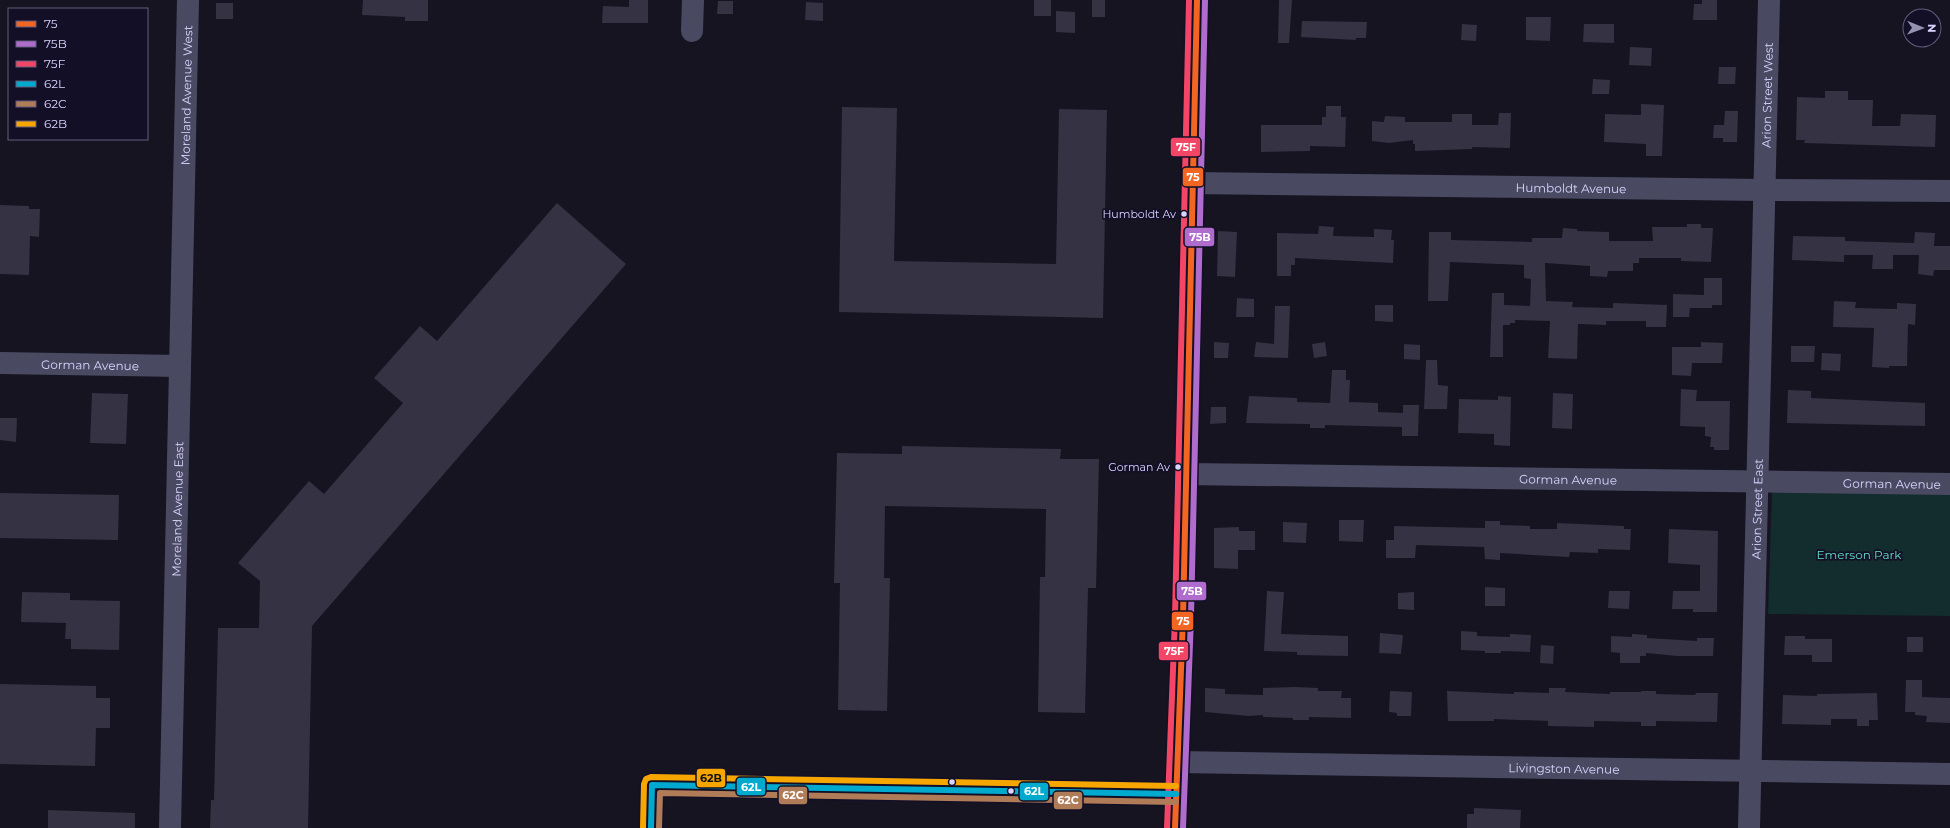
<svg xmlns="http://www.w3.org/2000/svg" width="1950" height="828" font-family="Montserrat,sans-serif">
<rect width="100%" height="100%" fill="#161421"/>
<path fill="#132c2d" d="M1772,492l178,2v122l-182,-2z"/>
<g fill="#343243">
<path d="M363,0h65v21h-23v-4l-43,-2z"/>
<path d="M629,0h19v23h-46l1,-17 26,1z"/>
<rect x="1034" y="0" width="17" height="16"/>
<rect x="1092" y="0" width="13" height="17"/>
<path d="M1279,0h13l-3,43h-11z"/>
<path d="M1702,0h15v20h-24l1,-16h8z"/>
<path d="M718,1h15v13h-16z"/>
<path d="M806,2l17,1v18l-18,-1z"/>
<rect x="216" y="3" width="17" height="16"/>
<path d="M1056,11l19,1v21l-19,-1z"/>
<path d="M1526,17h25l-1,24 -24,-1z"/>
<path d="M1302,21l65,1 -1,16h-10v2l-55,-3z"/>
<path d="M1462,24l15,1 -1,16 -15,-1z"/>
<path d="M1584,24h30v19l-31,-1z"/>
<path d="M1630,47l22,1 -1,18 -22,-1z"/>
<path d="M1719,67h17l-1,17h-17z"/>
<path d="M1593,79l17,1 -1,14h-17z"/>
<path d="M1825,91h23v9h25l-1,26h28l1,-12 35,1 -1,32 -131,-4 1,-3h-9l1,-43 28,1z"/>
<path d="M1641,104l23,1 -2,51h-16v-12l-42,-2 1,-28 36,1z"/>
<path d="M1326,106h15v11h5l-1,30 -35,-1v5l-49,1v-27h61v-8h4z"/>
<path d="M842,107l55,1 -3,153 162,3 3,-155 48,1 -4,208 -264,-6z"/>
<path d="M1725,111h13l-1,31h-14v-4h-10l1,-13h10z"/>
<path d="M1499,113h12l-1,35 -38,-1v2l-57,2v-7h-2v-4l-24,3 -17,-2v-20l12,1 1,-6 20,1v5h47v-8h20v11h26z"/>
<path d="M557,203l69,61 -314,362 -4,202h-98l1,-28h3l4,-172h41l1,-47 -22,-18 71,-82 15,13 79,-91 -29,-25 46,-52 17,15z"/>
<path d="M0,205l29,1v3h11l-1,28 -9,-1 -1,39 -29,-1z"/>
<path d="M1687,224h14v4h12l-2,34 -30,-1v-3h-42v5h-6v8h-25l-1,6 -17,-1v-10l-45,-3 1,38 27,1 -1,5 41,1v-5l54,2 -1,22h-20v-6h-40v4l-28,-1 -1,35 -29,-1 2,-37 -35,-1v3h-5v2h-7v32h-13l2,-64h12v12l26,1 1,-27 -7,-1v-13l-74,-3 -2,39h-20l1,-69h22v8l81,2v-4h30l1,-10 14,1v2l32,1v9h44l-1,-14h35z"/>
<path d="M1319,226l15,1 -1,9 41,1v-8l18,1 -1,10h3l-1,23 -98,-5v7h-4v11h-14v-43l41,1z"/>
<path d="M1218,231l19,1 -2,45 -18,-1z"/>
<path d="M1915,232l20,1 -1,13h16v24h-16l-1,6 -15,-2 1,-19h-26v14h-21l1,-14h-29v7l-52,-2 1,-24 52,1v4l69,2z"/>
<path d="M1704,278h18v27h-10v3h-22l-1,9h-16v-23l31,1z"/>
<path d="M1237,298l17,1v18h-18z"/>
<path d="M1834,301l22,1 -1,6 42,1v-6l19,1 -1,21 -7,-1 -1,42h-18v2l-17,-1 2,-39 -41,-1z"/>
<path d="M1375,305h18v17l-18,-1z"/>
<path d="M1275,306h15l-2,52 -34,-1 2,-15 18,2z"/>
<path d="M1214,342l15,1 -1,15h-14z"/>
<path d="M1325,342l2,14 -13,2 -2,-14z"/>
<path d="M1701,342l22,1 -1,20h-30l-1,13 -19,-1v-28h29z"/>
<path d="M1404,344l16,1v15l-16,-1z"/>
<path d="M1791,346h24l-1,16h-23z"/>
<path d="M1822,353l19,1 -1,17 -19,-1z"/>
<path d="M1426,360h11l1,25 10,1 -1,23h-23z"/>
<path d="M1332,370h14v10h4l-1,22 29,1v9l25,1v-8h16l-1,31h-16v-9l-77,-2v3h-15v-4l-64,-1 3,-27 48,2v4l33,1z"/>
<path d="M1681,389l16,1 -1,11h34l-1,49h-15v-3h-4l1,-10 -6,-1v-9l-25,-1z"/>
<path d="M1788,390l23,1v7l114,5v23l-138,-3z"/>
<path d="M92,393l36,1 -2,50 -36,-1z"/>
<path d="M1553,393l20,1 -1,35 -20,-1z"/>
<path d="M1498,396l13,1 -1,49 -16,-1v-11l-36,-1 1,-34 39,1z"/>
<path d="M1211,407h15v16l-16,1z"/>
<path d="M0,418h17l-1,24 -16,-2z"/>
<path d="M902,446l159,3 -1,10h39l-3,129h-8l-3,125 -47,-1 2,-135h5l1,-68 -161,-3 -1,72h6l-3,133 -49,-1 2,-127h-6l3,-130 65,1z"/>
<path d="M0,493l119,2 -1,45 -118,-2z"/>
<path d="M1339,520h25l-1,22 -24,-1z"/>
<path d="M1485,521h15v4l30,1v3h27v-6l67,3v3h7l-1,21 -32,-1v4l-28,-1 -1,5 -69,-4v7l-15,-1 -1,-12 -68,-2 -1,13h-29v-18h8v-14l91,2z"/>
<path d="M1283,522l24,1 -1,20 -23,-1z"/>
<path d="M1239,527v4h16v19h-17v19l-24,-1v-40z"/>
<path d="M1669,529l49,2 -1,81h-24v-3h-21l1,-18h27v-26l-32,-2z"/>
<path d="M1485,587l20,1v18h-20z"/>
<path d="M1267,591l17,1 -3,42 67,2v20l-51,-1v-3l-33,-1z"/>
<path d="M1609,591h21l-1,18 -21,-1z"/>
<path d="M22,592l48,1v7l50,1 -1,49 -48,-1v-10h-6l1,-16 -45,-1z"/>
<path d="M1414,592v18l-16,-1v-16z"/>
<path d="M1461,631l16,1v4l33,1v-3l21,1 -1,17 -29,-1v2h-16v-2l-24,-1z"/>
<path d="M1380,633l23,2 -2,19 -22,-1z"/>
<path d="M1632,634l15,1v3l50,3v-3h17l-1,18h-36l-31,-3v3h-6v7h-20v-10l-9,-1v-16l21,1z"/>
<path d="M1785,636h20v3h27v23h-20v-7h-28z"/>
<rect x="1907" y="637" width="16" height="15"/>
<path d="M1541,645l13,1 -1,18 -13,-1z"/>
<path d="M1906,680h16v17l28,1v25l-24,-1 1,-6 -12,-1v-3h-10z"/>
<path d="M0,684l96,2v12h14v30h-14l-1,38 -95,-2z"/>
<path d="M1295,687l23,1v3h24l-1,7h10v20l-42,-1v3h-16v-2l-30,-1v-2l-14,1 -44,-4v-24l20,1v5l38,1v-7z"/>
<path d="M1549,688h17l-1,4 45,2v-2h31v-1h15v3l39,1 1,-2h22l-1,29 -61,-1v5h-15v-4l-47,-1v6l-46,-1v-5l-54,-2v2h-46l-1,-30 67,3v-2l35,1z"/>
<path d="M1390,691l22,1 -1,24h-14v-3l-8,-1z"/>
<path d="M1877,693l1,27h-9v6h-12v-7h-26v6l-49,-1 1,-29 34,1v-2z"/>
<path d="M1474,808l47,2 -1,18h-53v-14h7z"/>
<path d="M48,810l87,3v15h-87z"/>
</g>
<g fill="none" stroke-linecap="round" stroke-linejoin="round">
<g stroke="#4a4962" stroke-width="22">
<path d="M692,31l1,-31"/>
<path id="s1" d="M1192,183l571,7 187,1"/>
<path id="s2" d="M0,363l180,3"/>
<path id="s3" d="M1186,474l764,10"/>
<path id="s4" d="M1178,762l772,12"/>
<path id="s5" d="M170,828l18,-828"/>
<path d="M651,828l1,-43 524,9"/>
<path d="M1175,828l8,-211 14,-617"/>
<path id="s6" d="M1749,828l20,-828"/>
</g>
<g stroke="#130f26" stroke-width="9">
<path id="bus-1" d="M1175,828l8,-211 14,-617"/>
</g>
<g stroke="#130f26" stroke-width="9">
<path id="bus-2" d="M1183,828l8,-211 14,-617"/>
</g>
<g stroke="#130f26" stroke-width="9">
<path id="bus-3" d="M1167,828l8,-211 14,-617"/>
</g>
<g stroke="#130f26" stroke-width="9">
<path id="bus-4" d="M651,828l1,-43 524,9"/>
</g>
<g stroke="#130f26" stroke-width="9">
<path id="bus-5" d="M659,828l1,-35 516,9"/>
</g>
<g stroke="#130f26" stroke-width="9">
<path id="bus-6" d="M643,828l1,-44 2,-5 5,-2 525,9"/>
</g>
<use href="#bus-1" stroke="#f26522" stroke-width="6"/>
<use href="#bus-2" stroke="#b06ccc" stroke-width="6"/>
<use href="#bus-3" stroke="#f34667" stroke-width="6"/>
<use href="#bus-4" stroke="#00a9ce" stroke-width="6"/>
<use href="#bus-5" stroke="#b07c57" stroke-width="6"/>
<use href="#bus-6" stroke="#f7a600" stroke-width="6"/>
</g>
<g fill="#d9d4ff" stroke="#130f26" stroke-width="1.5">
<circle cx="1184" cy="214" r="3.5"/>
<circle cx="1178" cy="467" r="3.5"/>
<circle cx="952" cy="782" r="3.5"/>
<circle cx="1011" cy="791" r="3.5"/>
</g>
<g text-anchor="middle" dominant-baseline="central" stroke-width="3.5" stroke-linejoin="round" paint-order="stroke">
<g font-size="11" fill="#d9d4ff" stroke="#130f26" text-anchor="end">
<text x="1176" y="214">Humboldt Av</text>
<text x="1170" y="467">Gorman Av</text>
</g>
<g font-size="12" fill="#d9d4ff" stroke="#130f26">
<text stroke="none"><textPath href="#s5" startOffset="733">Moreland Avenue West</textPath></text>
<text stroke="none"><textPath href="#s6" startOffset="733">Arion Street West</textPath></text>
<text stroke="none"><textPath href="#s1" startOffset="379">Humboldt Avenue</textPath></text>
<text stroke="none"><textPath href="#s2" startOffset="90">Gorman Avenue</textPath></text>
<text stroke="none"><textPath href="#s3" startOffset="382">Gorman Avenue</textPath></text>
<text stroke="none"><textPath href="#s3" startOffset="706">Gorman Avenue</textPath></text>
<text stroke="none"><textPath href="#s5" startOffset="319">Moreland Avenue East</textPath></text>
<text stroke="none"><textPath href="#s6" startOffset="319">Arion Street East</textPath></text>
<text stroke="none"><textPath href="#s4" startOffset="386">Livingston Avenue</textPath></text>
</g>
<g font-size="12" fill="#5fe0c0" stroke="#130f26">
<text x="1859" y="554">Emerson Park</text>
</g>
</g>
<g stroke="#130f26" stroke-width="1.5">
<rect x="1170" y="137" width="31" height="20" rx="4" fill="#f34667"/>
<rect x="1182" y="167" width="22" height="20" rx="4" fill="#f26522"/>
<rect x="1184" y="227" width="31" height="20" rx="4" fill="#b06ccc"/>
<rect x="1176" y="581" width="31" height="20" rx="4" fill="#b06ccc"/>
<rect x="1171" y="611" width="23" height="20" rx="4" fill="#f26522"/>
<rect x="1158" y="641" width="31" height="20" rx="4" fill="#f34667"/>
<rect x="696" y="768" width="30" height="20" rx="4" fill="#f7a600"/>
<rect x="736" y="777" width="30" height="19" rx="4" fill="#00a9ce"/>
<rect x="1019" y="782" width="30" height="19" rx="4" fill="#00a9ce"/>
<rect x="778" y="786" width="30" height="19" rx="4" fill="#b07c57"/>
<rect x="1053" y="791" width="30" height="19" rx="4" fill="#b07c57"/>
</g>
<g font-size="11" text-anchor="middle" font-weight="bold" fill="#fff">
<text x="1186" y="151">75F</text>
<text x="1193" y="181">75</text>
<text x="1200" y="241">75B</text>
<text x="1192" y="595">75B</text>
<text x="1183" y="625">75</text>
<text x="1174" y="655">75F</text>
<text x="751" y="791">62L</text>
<text x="1034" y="795">62L</text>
<text x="793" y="799">62C</text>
<text x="1068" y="804">62C</text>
</g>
<g font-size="11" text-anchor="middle" font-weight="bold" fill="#111">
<text x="711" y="782">62B</text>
</g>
<rect x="8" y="8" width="140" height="132" fill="#130f26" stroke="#625e7d"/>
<rect x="16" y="21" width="20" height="6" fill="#f26522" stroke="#625e7d"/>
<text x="44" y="28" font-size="12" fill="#d9d4ff">75</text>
<rect x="16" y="41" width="20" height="6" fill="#b06ccc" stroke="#625e7d"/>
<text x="44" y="48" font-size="12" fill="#d9d4ff">75B</text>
<rect x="16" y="61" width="20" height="6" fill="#f34667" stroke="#625e7d"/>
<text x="44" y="68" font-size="12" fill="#d9d4ff">75F</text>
<rect x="16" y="81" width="20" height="6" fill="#00a9ce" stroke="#625e7d"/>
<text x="44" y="88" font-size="12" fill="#d9d4ff">62L</text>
<rect x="16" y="101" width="20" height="6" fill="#b07c57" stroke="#625e7d"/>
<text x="44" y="108" font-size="12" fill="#d9d4ff">62C</text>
<rect x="16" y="121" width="20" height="6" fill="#f7a600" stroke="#625e7d"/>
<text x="44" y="128" font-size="12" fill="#d9d4ff">62B</text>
<g transform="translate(1922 28) rotate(91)"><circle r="19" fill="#130f26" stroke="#625e7d"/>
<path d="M0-3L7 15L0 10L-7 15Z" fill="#9591b1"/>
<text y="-6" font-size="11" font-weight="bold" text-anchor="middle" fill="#d9d4ff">N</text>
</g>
</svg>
